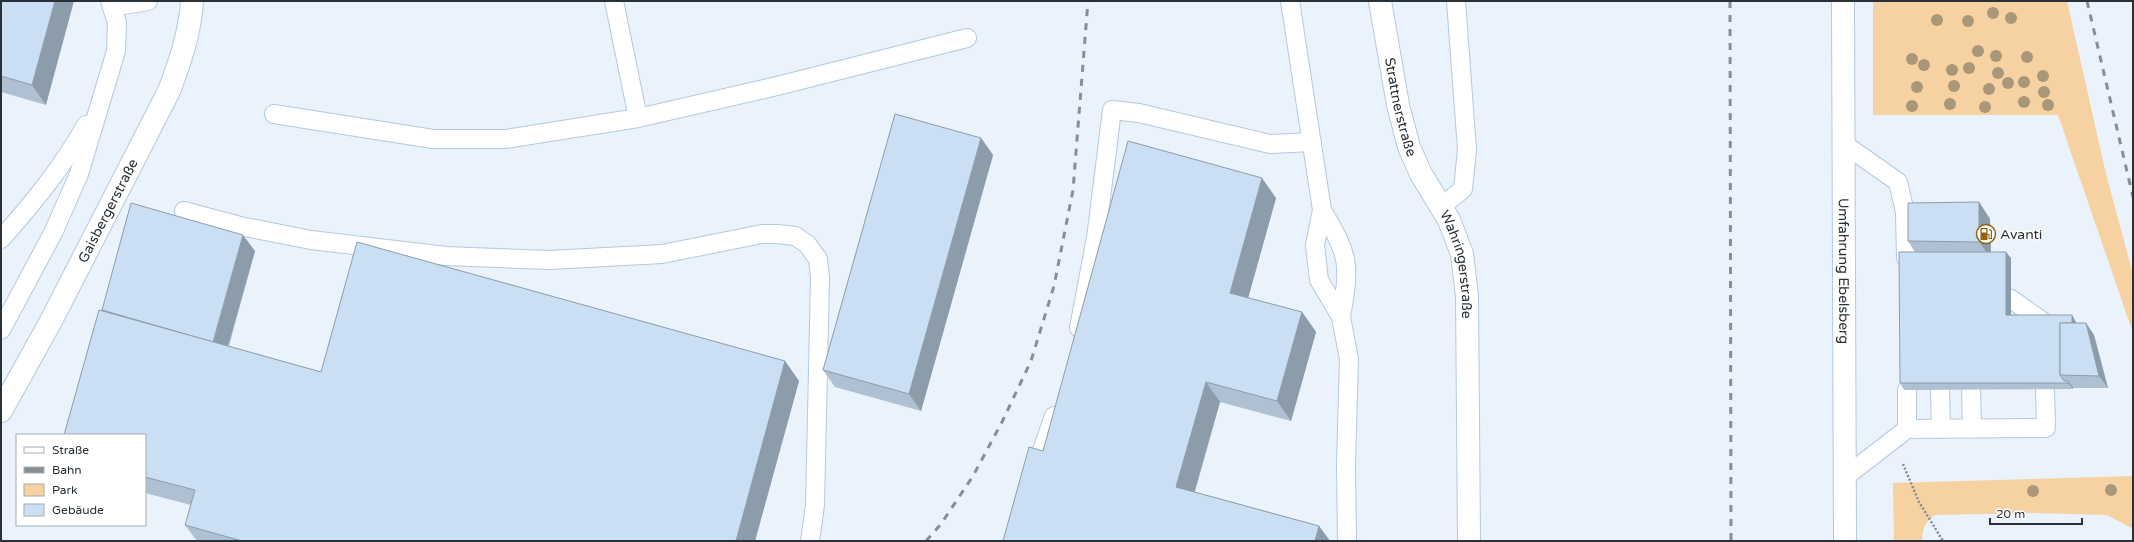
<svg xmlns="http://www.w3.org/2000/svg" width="2134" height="542" font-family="'Varela Round',sans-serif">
<rect width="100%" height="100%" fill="#eaf2fb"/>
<g fill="#f6d1a1">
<path d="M1873,1h194l39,173 27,100v59l-75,-218h-185z"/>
<path d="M2133,476v53l-26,-14 -72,-2 -100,2c-10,6 -13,15 -13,26h-28l-1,-58z"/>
</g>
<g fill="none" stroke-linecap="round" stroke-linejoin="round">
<g stroke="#b4c9de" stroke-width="20">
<g id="lane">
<path d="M614,1l24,117 139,-32 190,-48"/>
<path d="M1290,1l32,209 -7,35 4,35 22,37 8,42 -3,106 1,76"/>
<path d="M112,7l36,-6"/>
<path d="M274,114l159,25h73l132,-21"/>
<path d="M1844,144l54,38 7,30 1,46"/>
<path d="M1442,206l21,-17 4,-39 -11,-149"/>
<path d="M1322,210c28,47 28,54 19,107"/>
<path d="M184,211l56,15 71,14 135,16 103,4 113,-6 100,-20h15l18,2 12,8 11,15 2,19 -5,227 -5,36"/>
<path d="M1,239c32,-36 61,-71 85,-114"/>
<path d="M2011,299l31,22"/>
<path d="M1079,328l17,-90 16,-128 27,3 131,31 42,-2"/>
<path d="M1,330l52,-97 26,-59 37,-123 1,-28 -7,-22"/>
<path d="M1940,390l1,39"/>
<path d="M1971,390l1,38"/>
<path d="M1907,429l139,-1 -1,-38"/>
<path d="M1034,473l20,-57"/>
<path d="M1845,477l62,-48v-39"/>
</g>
</g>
<g stroke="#b4c9de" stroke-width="24">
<g id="street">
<path id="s1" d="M1380,1l18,104 11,42 12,27 28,46 13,34 5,42 2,245"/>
<path id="s2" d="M1,411l50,-90 118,-230c11,-29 21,-58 23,-90"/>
</g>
</g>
<g stroke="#b4c9de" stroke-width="24">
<g id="primary">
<path id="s3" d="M1843,1l2,540"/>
</g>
</g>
<path stroke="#828a93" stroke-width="2.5" stroke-dasharray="2 2" stroke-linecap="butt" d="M1903,464l16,38 24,39"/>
<use href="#lane" stroke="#fff" stroke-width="18"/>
<use href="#street" stroke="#fff" stroke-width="22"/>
<use href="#primary" stroke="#fff" stroke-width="22"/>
<g stroke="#868e96" stroke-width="3" stroke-dasharray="7 7" stroke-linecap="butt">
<path d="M1730,1l1,540"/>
<path d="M2087,1l46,196"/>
<path d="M926,541l15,-17 32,-48 29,-54 29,-61 23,-75 19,-96 15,-189"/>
</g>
</g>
<g fill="#a89778">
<circle cx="1993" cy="13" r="6"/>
<circle cx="2011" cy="18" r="6"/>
<circle cx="1937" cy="20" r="6"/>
<circle cx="1968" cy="21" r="6"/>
<circle cx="1978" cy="51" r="6"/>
<circle cx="1996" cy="56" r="6"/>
<circle cx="2027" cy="57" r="6"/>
<circle cx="1912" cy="59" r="6"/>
<circle cx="1924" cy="65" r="6"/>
<circle cx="1969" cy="68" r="6"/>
<circle cx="1952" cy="70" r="6"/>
<circle cx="1998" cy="73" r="6"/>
<circle cx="2043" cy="76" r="6"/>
<circle cx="2024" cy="82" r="6"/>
<circle cx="2008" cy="83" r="6"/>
<circle cx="1954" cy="86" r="6"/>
<circle cx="1917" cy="87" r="6"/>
<circle cx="1989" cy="89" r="6"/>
<circle cx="2044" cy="92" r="6"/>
<circle cx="2024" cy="102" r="6"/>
<circle cx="1950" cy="104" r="6"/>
<circle cx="2048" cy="105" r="6"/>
<circle cx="1912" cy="106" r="6"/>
<circle cx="1985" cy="107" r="6"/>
<circle cx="2111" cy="490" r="6"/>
<circle cx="2033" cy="491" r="6"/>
</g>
<g fill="#aec0d2">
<path d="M1,1l45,104 -45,-13z"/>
<path d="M981,138l12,17 -72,256 -86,-24 -12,-17z"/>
<path d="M1276,198l-28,100 54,14 14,20 -25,89 -71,-19 -25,90 124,34 11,15h-327l40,-90z"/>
<path d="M1979,202l11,17 1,33 20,6v57l65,7v1h10l8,12 14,53h-35v1l-169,1 -4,-7 15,-131 -7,-11z"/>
<path d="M255,251l-26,95 92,26 464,-11 14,20 -44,160h-558l-12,-16 6,-20 -46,-12v-58l-43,-125z"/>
</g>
<g fill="#8d9cab">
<path d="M55,1h19l-28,104 -14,-20z"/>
<path d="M981,138l12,17 -72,256 -12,-17z"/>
<path d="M1262,178l14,20 -32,115 -14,-20z"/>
<path d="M1979,202l11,17 1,39 -12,-16z"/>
<path d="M243,235l12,16 -31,109 -11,-16z"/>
<path d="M2006,252l5,6v64l-5,-7z"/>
<path d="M1302,312l14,20 -25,89 -14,-20z"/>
<path d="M2072,315l4,7v14l-4,-7z"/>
<path d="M2086,323l8,12 14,53 -9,-12z"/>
<path d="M785,361l14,20 -44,160h-19z"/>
<path d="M2068,381l5,6v2l-5,-6z"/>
<path d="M1206,382l14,20 -30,105 -14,-20z"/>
<path d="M1319,526l11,15h-15z"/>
</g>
<g fill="#cadff4" stroke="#8d9cab">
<path d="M1,1h54l-23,84 -31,-9z"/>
<path d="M895,114l86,24 -72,256 -86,-24z"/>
<path d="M1128,141l134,37 -32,115 72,19 -25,89 -71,-19 -30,105 143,39 -4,15h-312l26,-94 14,4z"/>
<path d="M1979,202v40l-71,-1v-38z"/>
<path d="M131,203l112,32 -30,107 -111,-32z"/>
<path d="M357,242l428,119 -49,180h-494l-57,-16 10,-35 -50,-13v-42h-81l35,-125 222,62z"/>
<path d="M1899,252h107v63h66v8h-12v52l4,6h4v2h-168z"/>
<path d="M2060,323h26l13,53 -39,-1z"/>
</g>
<defs>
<g id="fuel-ring" transform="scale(1)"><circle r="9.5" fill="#fefffe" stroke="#91620f" stroke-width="1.5"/><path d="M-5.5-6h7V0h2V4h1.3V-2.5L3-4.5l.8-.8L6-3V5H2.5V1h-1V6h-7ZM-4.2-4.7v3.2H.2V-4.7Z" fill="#91620f"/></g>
</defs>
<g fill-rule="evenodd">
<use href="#fuel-ring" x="1986" y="234"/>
</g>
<g text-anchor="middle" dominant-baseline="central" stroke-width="3" stroke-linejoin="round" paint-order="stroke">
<g font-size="14" fill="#283038" stroke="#fefffe">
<text stroke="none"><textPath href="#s1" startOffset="108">Strattnerstraße</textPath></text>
<text stroke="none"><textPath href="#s2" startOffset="227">Gaisbergerstraße</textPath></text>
<text stroke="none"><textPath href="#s1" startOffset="278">Wahringerstraße</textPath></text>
<text stroke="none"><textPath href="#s3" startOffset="270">Umfahrung Ebelsberg</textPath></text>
</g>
<g font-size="14" fill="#283038" stroke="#fefffe" text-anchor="start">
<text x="2000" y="234">Avanti</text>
</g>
</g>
<rect width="2134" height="542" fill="none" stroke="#283038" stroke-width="4"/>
<rect x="16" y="434" width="130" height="92" fill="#fefffe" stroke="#a8acaf"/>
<rect x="24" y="447" width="20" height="6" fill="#ffffff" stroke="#a8acaf"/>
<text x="52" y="454" font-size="12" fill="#283038">Straße</text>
<rect x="24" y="467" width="20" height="6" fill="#868e96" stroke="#a8acaf"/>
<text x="52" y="474" font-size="12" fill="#283038">Bahn</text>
<rect x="24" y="484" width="20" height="12" fill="#f6d1a1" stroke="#a8acaf"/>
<text x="52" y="494" font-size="12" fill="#283038">Park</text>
<rect x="24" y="504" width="20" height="12" fill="#cadff4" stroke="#a8acaf"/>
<text x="52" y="514" font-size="12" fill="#283038">Gebäude</text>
<path d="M1990 518v6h92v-6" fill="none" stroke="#283038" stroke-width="2"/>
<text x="1996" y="518" font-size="12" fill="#283038" stroke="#fefffe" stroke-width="3" paint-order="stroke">20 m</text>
</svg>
